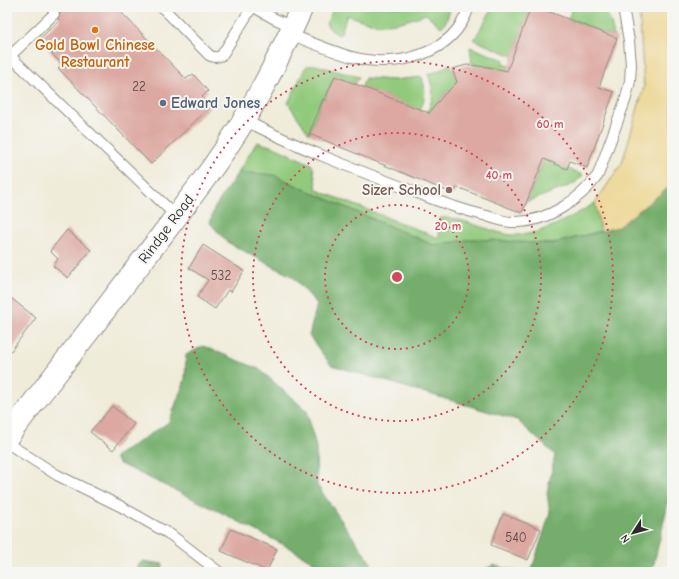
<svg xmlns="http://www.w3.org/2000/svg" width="679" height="579" font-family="'Comic Neue',sans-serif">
<rect width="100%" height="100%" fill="#f6f6f2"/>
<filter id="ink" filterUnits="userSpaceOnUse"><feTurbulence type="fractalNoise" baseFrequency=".025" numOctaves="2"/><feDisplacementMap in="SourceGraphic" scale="8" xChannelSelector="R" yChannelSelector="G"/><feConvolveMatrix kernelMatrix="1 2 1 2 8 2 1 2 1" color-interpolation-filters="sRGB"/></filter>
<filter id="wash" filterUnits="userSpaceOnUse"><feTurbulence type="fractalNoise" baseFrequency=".012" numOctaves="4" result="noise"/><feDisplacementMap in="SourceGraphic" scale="16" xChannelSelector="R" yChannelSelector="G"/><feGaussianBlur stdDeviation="0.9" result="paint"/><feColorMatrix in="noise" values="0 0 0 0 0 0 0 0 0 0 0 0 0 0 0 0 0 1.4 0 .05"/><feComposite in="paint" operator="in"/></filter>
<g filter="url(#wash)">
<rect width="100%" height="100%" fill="#f0ecda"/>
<g fill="#92ca7d" stroke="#5e7a54">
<path d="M334,7h116c-1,7 -3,16 -9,20l-15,-13c-33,12 -46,14 -79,1l-6,18 -2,2 -8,-5 -5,-6z"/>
<path d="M493,7h38l-18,49 -39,-16z"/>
<path d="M573,7h29c8,8 10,19 12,30l-46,-18z"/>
<path d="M470,47l34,13 -1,4 6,2 -2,6 -18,-5h-13l-1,-4 -3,1z"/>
<path d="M450,64l8,20c-13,8 -20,16 -26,30l-5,-2c8,-18 7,-20 1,-38l10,-3z"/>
<path d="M315,65l44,12 -4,7 -20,-8 -10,23h-3l-13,35 -21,-31 17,-35 3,-2z"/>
<path d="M422,77c4,14 4,19 -2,33l-58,-23 3,-9 28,2z"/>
<path d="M257,142l17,5 37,17 2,3 4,23 122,48v-17l1,-3c16,-2 33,7 48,11 9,3 21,7 30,6 26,-1 55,-19 77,-32l6,28 -50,13 -77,-5 -41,6 -127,-55 -32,-15 -36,-3z"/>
<path d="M544,159l39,16 -8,8 -6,3 -42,16z"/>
</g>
<g fill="#75ae6c" stroke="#506c4c">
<path d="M238,172l36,3 32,15 127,55 41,-6 77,5 67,-17 51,-40 3,-14v313l-20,86h-121l19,-59 -3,-20 8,-38 -38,-35 -186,-55 -22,-29 8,-32 -24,-27 -66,-35 -17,-19 4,-14z"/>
<path d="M203,346l56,23 48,42 9,36 1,38 54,78 1,9h-42l-42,-25 -76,-39 -94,-45 -3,-6 54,-35 16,-43 1,-24z"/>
<path d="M142,561l21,3 -1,8h-29z"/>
<path d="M493,565l28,7h-41z"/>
</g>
<path fill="#eeda9e" stroke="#8c8264" d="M639,7h33v166l-3,14 -51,40 -17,4 -6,-28 27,-40 22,-76z"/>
<g id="blocks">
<g fill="#dca8a1">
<path d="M47,7h69l70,72 7,-5 15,17 -6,6 8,10 -59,57 -93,-96 4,-3 -23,-26 21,-19 -2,-1 2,-6 -2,-4 -5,-1 -4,1z"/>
<path d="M531,7h6l80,31 -18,49 15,5 -27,76 -17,-7 -3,8 -23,-10 -22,54 -65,-26 -3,7 -145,-60 14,-35h2l10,-23 94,37 14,-17 14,-14 -5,-13 15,-4 22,2 18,4z"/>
<path d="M67,230l24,20 -23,28 -15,-12 5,-7 -8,-8z"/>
<path d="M203,245l41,26 -13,21 -3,-2 -13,19 -18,-12 11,-17 -19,-12z"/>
<path d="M7,295l29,23 -29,38z"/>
<path d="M112,406l22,18 -21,26 -23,-18z"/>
<path d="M503,514l38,15 -13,31 -37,-15z"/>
<path d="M231,529l46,20 -10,22 -46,-20z"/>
</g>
</g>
</g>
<g filter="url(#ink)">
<use href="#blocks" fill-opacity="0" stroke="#8e8c82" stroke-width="1"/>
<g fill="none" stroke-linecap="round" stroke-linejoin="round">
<g stroke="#8e8c82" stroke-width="12">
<g id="service">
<path d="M162,7l47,48c5,3 8,3 13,0l30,-48"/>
<path d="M254,7l19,11 20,9"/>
<path d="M290,34c20,8 41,17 62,23 45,12 101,-2 117,-50"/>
<path d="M7,53l169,163"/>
<path d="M10,56l44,-42"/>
<path d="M244,120c55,28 113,50 171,72 24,10 47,18 72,24 9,3 19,7 29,6 31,0 65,-23 82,-47l28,-77 4,-17 1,-16 -2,-24 -6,-34"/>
<path d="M7,443l50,32 63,31 51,29 48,37"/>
</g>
</g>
<g stroke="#8e8c82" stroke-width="24">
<path id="tertiary" d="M7,437c48,-62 95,-123 142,-185 33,-43 67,-86 95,-132 22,-36 41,-75 58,-113"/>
</g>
<use href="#service" stroke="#fff" stroke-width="10"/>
<use href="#tertiary" stroke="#fff" stroke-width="22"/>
</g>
</g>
<g fill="none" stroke="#d1495b" stroke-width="2" stroke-dasharray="2 4">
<circle cx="397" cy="277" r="72"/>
<circle cx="397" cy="277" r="144"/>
<circle cx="397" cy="277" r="216"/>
</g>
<circle fill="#e8710a" stroke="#f6f6f2" stroke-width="1.5" cx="95" cy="30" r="4"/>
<circle fill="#5c6f8a" stroke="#f6f6f2" stroke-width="1.5" cx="163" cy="103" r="4"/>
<circle fill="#8d6e63" stroke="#f6f6f2" stroke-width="1.5" cx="449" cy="190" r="4"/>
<g text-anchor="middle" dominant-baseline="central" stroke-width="4" stroke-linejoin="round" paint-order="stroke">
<g font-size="13" fill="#574a48">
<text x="139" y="86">22</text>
<text x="221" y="275">532</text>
<text x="516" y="537">540</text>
</g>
<g font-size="15" font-weight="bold" fill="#c56008" stroke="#f6f6f2">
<text x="95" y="45">Gold Bowl Chinese<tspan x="95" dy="17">Restaurant</tspan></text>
</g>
<g font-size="15" font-weight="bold" fill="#4e5e75" stroke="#f6f6f2" text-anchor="start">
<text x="171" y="103">Edward Jones</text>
</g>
<g font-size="15" font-weight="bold" fill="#785e54" stroke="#f6f6f2" text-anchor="end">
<text x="441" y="190">Sizer School</text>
</g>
<g font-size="15" fill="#2b2b2b" stroke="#f6f6f2">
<text transform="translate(166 229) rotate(-53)">Rindge Road</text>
</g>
</g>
<circle cx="397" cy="277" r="6" fill="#d1495b" stroke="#f6f6f2" stroke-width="2"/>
<g font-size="12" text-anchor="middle" font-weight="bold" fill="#d1495b" stroke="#f6f6f2" stroke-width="4" stroke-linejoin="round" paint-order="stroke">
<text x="550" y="128">60 m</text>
<text x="499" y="179">40 m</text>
<text x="448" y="230">20 m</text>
</g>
<rect width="679" height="579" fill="none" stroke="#f6f6f2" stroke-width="24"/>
<g transform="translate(633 533) rotate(234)" stroke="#f6f6f2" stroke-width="3" paint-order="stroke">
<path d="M0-3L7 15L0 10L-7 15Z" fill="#2b2b2b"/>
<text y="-6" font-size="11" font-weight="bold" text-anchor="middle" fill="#2b2b2b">N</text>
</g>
</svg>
